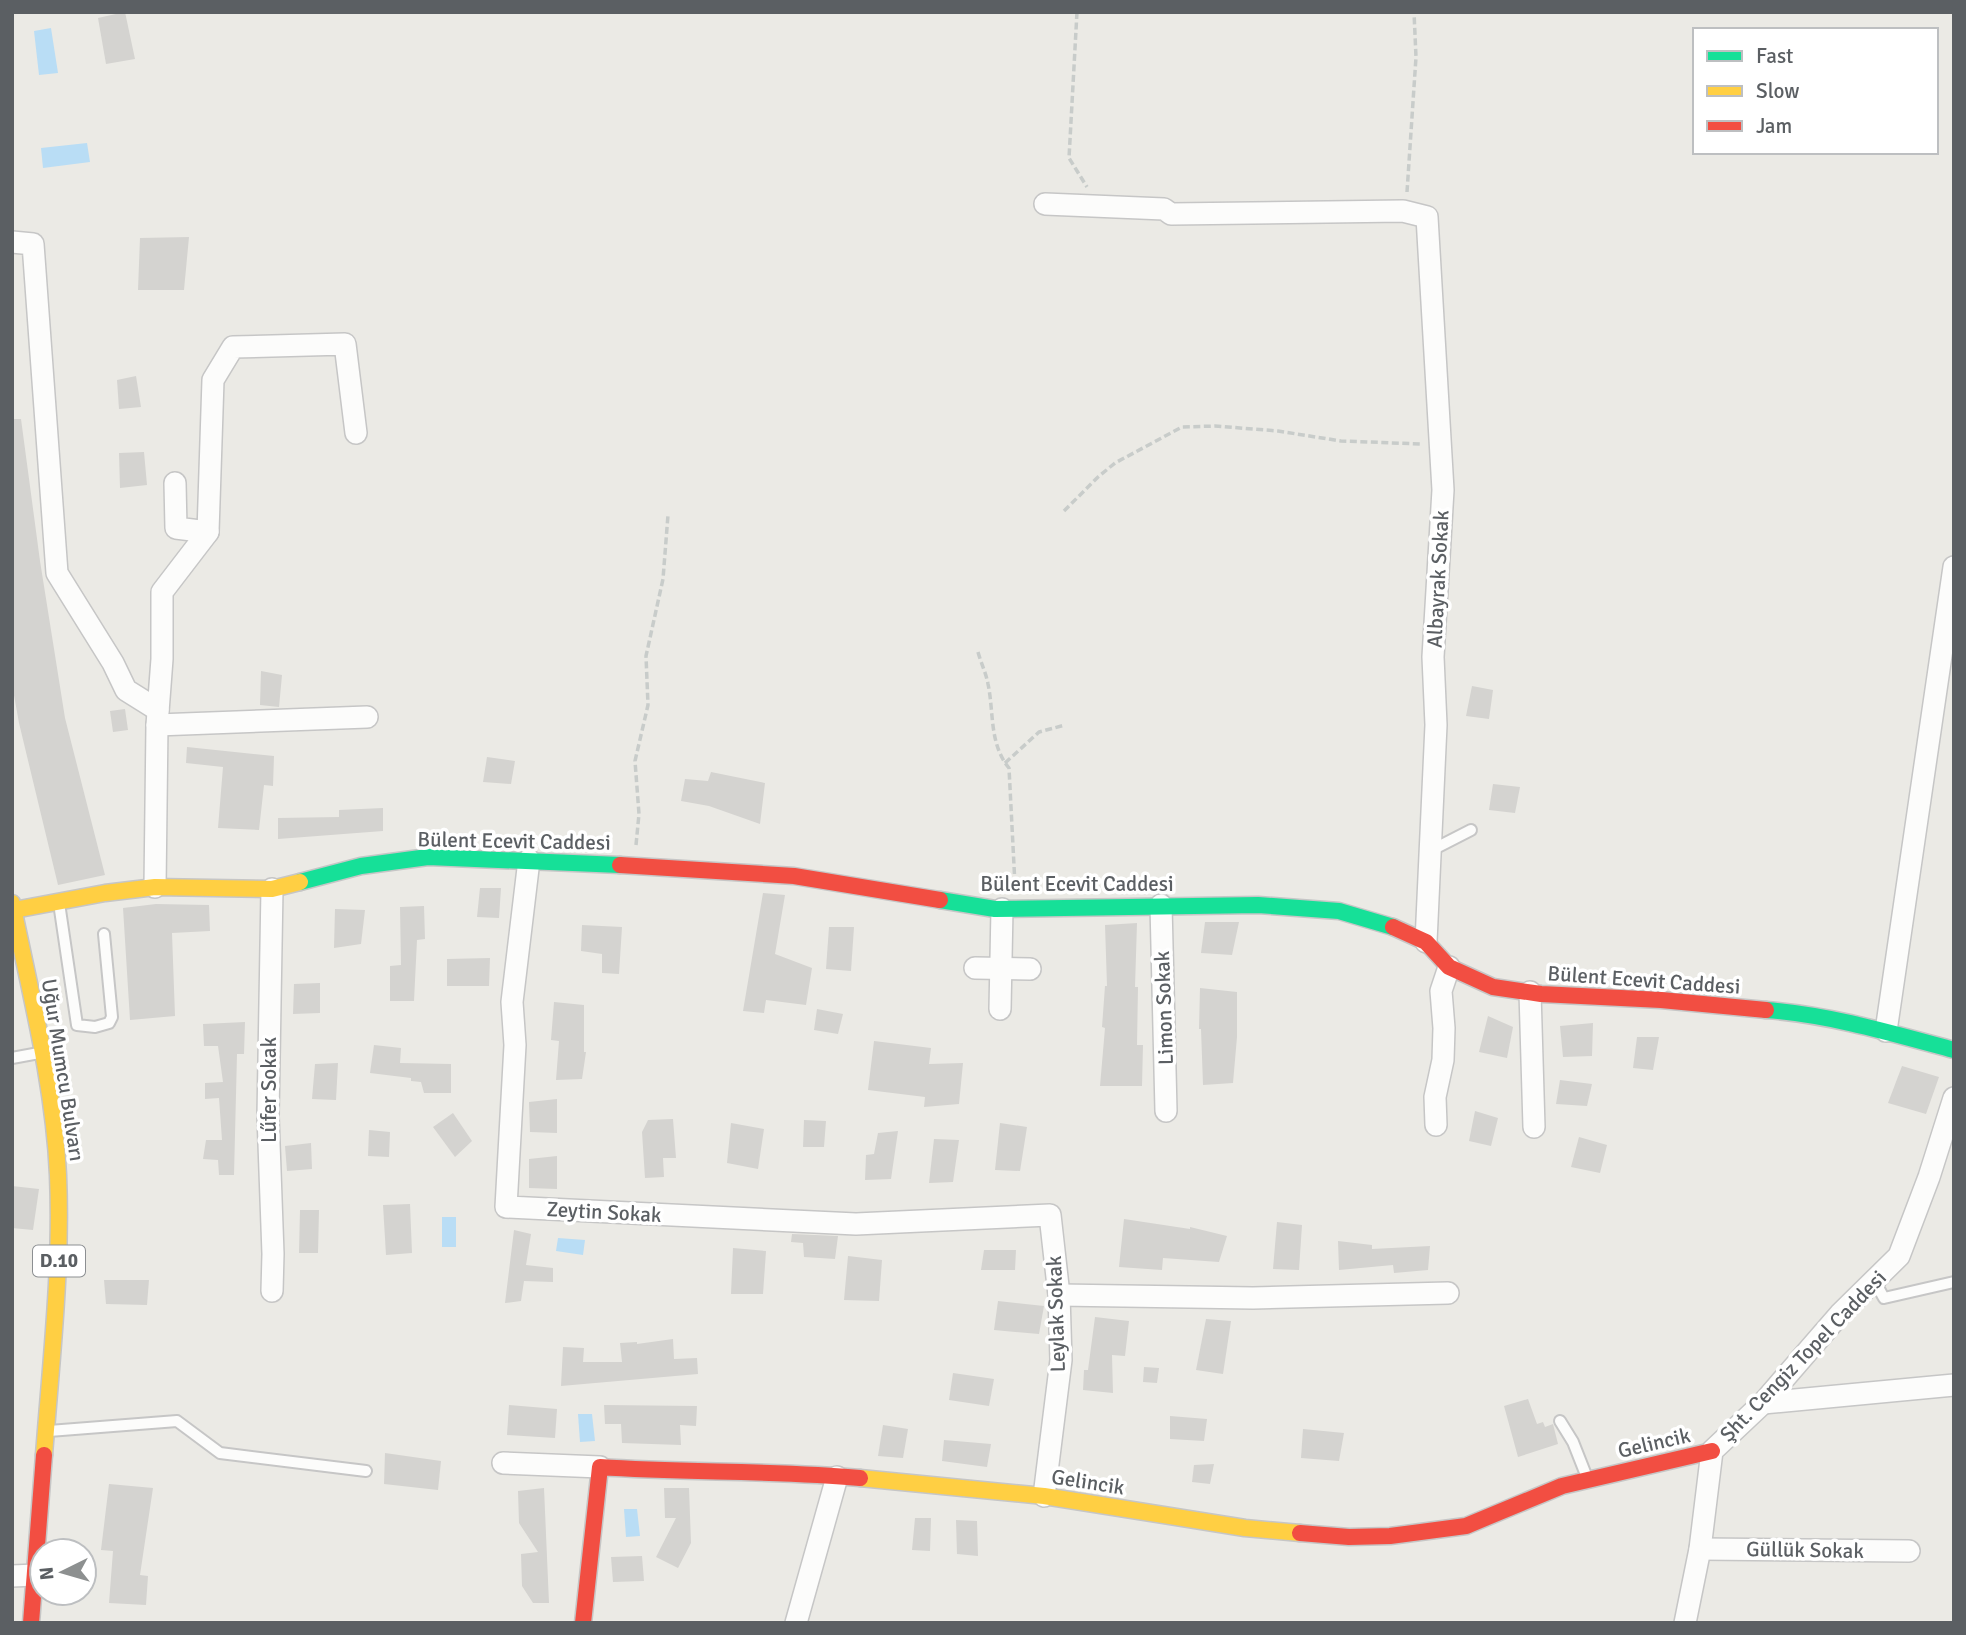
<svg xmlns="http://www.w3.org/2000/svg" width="1966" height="1635" font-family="Signika,sans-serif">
<rect width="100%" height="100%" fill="#ebeae5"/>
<g fill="#b9ddf5">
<path d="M51,28l7,45 -19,2 -5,-44z"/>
<path d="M87,143l3,19 -47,6 -2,-20z"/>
<rect x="442" y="1217" width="14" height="30"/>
<path d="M558,1238l27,2 -2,15 -27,-4z"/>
<path d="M578,1414h14l3,27 -15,1z"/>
<path d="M624,1509h13l3,27 -14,1z"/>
</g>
<g fill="#d4d3d0">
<path d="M125,12l10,47 -29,5 -8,-46z"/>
<path d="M189,237l-5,53h-46l2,-52z"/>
<path d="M136,376l5,31 -22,2 -2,-29z"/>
<path d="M12,419h9l19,142 25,157 40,157 -47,10 -39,-162 -7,-39z"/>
<path d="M144,452l3,33 -27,3 -1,-35z"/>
<path d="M261,671l21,4 -3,32 -19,-2z"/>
<path d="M1472,686l21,4 -4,29 -23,-3z"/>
<path d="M125,709l3,21 -15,2 -3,-21z"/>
<path d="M187,747l87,9 -1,30 -9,-1 -5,45 -41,-2 5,-61 -37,-4z"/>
<path d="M487,757l28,4 -4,23 -28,-2z"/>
<path d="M711,772l54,11 -5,41 -51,-18 -28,-5 4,-22 23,2z"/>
<path d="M1493,784l27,3 -5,26 -26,-3z"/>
<path d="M383,808v23l-105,8v-21l61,-1v-7z"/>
<path d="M480,888h21l-2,30 -22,-1z"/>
<path d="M763,893l22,2 -10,59 37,14 -6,37 -40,-5 -2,13 -21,-2z"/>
<path d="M156,904l53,1 1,26 -38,2 3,83 -45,4 -7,-112z"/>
<path d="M424,906l1,33 -8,1 -3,61h-24v-35l11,-1 -1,-58z"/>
<path d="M335,909l30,1 -4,34 -27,4z"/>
<path d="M1205,922h34l-7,33 -31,-2z"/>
<path d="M1137,923l-2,64h3l-1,58h6l-1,41h-42l5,-58 -3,-1 3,-41h2l-2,-61z"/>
<path d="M582,925l40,2 -3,47 -17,-1v-19l-21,-3z"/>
<path d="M829,927h25l-3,44 -25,-2z"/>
<path d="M490,958l-1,28h-42v-27z"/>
<path d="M320,983v30l-27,1 1,-30z"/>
<path d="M1200,988l37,4v45l-4,46 -30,2 -2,-56h-2z"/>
<path d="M554,1002l30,3v47h2l-4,27 -26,1 3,-39 -8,-1z"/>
<path d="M817,1009l26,5 -5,20 -24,-4z"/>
<path d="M1488,1016l25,11 -6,31 -28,-6z"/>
<path d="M245,1022l-1,32h-7l-3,121h-15l-1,-15 -15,-1 3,-19h16l-3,-42 -14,1v-16l18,-1 -5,-36h-14l-1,-22z"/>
<path d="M1593,1023l-1,33 -29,1 -3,-31z"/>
<path d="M1637,1037h22l-6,33 -20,-2z"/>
<path d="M874,1041l57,7 -2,16 34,-1 -4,41 -35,3 1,-10 -57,-7z"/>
<path d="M374,1045l27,3 -1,15 51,1v29h-27l-3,-11 -10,-1v-3l-41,-5z"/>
<path d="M338,1063l-2,37 -24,-1 3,-35z"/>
<path d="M1902,1066l37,11 -13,37 -38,-11z"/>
<path d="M1560,1080l32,4 -5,22 -31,-2z"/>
<path d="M557,1099v34l-27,-1 -1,-30z"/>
<path d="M1475,1111l23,7 -7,28 -22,-5z"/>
<path d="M453,1113l19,28 -17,16 -22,-30z"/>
<path d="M673,1119l3,39h-13l1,19 -19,1 -3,-46 6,-12z"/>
<path d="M804,1120l22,1 -2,26h-21z"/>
<path d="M731,1123l33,6 -6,40 -31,-6z"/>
<path d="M1000,1123l27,4 -7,44 -25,-1z"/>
<path d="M369,1130l21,2 -1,25 -21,-1z"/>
<path d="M898,1131l-7,48 -26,1 1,-25 8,-1 4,-21z"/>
<path d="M1579,1137l28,8 -7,28 -29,-6z"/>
<path d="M934,1139l25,1 -6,42 -24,1z"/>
<path d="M311,1143l1,26 -25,2 -2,-25z"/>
<path d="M557,1156v33l-28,-1v-29z"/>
<path d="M12,1186l27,3 -6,41 -21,-2z"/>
<path d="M410,1204l2,49 -26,2 -3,-50z"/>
<path d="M300,1210h19l-1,43h-19z"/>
<path d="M1124,1219l66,10v-2l37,9 -8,26 -56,-4 -1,12 -43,-3z"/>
<path d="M1277,1222l25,3 -3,45 -26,-1z"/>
<path d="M514,1230l17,4 -5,31 27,3v14l-29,-1 -3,20 -16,2z"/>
<path d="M792,1234l46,2 -3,23 -31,-2 -1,-14 -12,-1z"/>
<path d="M1338,1241l34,4v4l58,-3 -2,24 -34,3 -1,-8 -54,5z"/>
<path d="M733,1248l33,3 -3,43h-32z"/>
<path d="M984,1250h32l-1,20h-34z"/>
<path d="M848,1256l34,4 -3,41 -35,-1z"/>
<path d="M104,1280h45l-2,25 -41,-1z"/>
<path d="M998,1301l46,5 -5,28 -45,-4z"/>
<path d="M1095,1317l34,4 -4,35 -13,-1 1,38 -30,-3 1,-20h4z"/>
<path d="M1206,1319l25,2 -8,53 -27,-4z"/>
<path d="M673,1339l1,20 23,-1 1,16 -137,12 2,-39 21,1 -1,14h39l-2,-19 17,-1v2z"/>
<path d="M1144,1367l15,1 -2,15 -14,-1z"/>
<path d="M953,1373l41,6 -5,27 -40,-6z"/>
<path d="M1528,1399l9,25 6,-2 2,5 8,-3 5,20 -40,13 -14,-51z"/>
<path d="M509,1405l48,4 -2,29 -48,-3z"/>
<path d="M604,1405l93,1 -1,20 -16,-1 1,20 -59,-2 -1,-19h-16z"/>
<path d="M1170,1416l37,3 -3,22 -34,-2z"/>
<path d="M883,1425l25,4 -5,29 -25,-2z"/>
<path d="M1303,1429l41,4 -5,28 -38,-3z"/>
<path d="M944,1440l47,4 -4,23 -45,-6z"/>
<path d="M385,1453l56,8 -3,29 -54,-6z"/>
<path d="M1214,1464l-4,20 -18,-2 2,-17z"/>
<path d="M109,1484l44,4 -13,87 8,1 -2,29 -37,-2 4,-52 -12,-1z"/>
<path d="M544,1488l5,115h-16l-11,-17 -1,-32 17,-2 -19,-29 -1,-32z"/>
<path d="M664,1488h25l2,55 -13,25 -22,-11 20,-39h-11z"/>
<path d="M915,1518h16l-1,33 -18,-1z"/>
<path d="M956,1520l21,1 1,35 -21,-2z"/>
<path d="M642,1556l2,25 -31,1 -2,-25z"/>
</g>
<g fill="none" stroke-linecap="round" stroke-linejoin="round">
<g stroke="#c6c6c6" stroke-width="14">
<g id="lane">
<path d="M1430,851l41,-21"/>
<path d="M59,903l18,122 18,2 14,-4 3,-6 -8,-83"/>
<path d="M12,1058l27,-5"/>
<path d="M1875,1282l9,16 70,-16"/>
<path d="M1560,1421l13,21 15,38"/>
<path d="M49,1431l128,-10 43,32 146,18"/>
</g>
</g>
<g stroke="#c6c6c6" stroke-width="24">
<g id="street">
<path d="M1045,204l119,5 7,5 232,-3 24,6 16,273 -10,167 3,68 -10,217"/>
<path d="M12,242l21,2 24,329 56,90 13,27 32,20"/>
<path d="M175,483l1,45 32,4"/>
<path d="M157,725l210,-8"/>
<path d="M529,860l-17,142 3,43 -9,162 350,17 194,-9 9,80 2,65 -17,136"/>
<path d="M155,887l2,-162 5,-66v-67l46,-60 5,-152 20,-33 112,-3 11,89"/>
<path d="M1161,905l5,206"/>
<path d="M975,968l55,1"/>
<path d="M1530,992l4,135"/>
<path d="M1000,1009l2,-100"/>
<path d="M1886,1031l68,-464"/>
<path d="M1436,1125l-1,-28 8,-37 1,-32 -3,-37 8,-24"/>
<path d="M272,1291l1,-37 -5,-138 4,-227"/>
<path d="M1059,1295l194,3 195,-5"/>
<path d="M1763,1403l191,-18"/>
<path d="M503,1463l97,4"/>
<path d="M1700,1549l209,2"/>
<path d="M12,1576l24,-1"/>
<path d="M796,1623l41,-146"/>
<path d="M1685,1623l15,-74 12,-98 51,-48 77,-89 59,-58 30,-79 25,-79"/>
</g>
</g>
<g stroke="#c6c6c6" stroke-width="19">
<g id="fast">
<path d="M300,882l61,-16 67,-9 192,8"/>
<path d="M940,900l55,9 263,-4 81,6 54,16"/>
<path d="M1766,1010c65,5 125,23 188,40"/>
</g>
</g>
<g stroke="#c6c6c6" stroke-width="19">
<g id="slow">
<path d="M12,903c18,89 42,180 46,272 4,93 -7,187 -14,280"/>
<path d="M14,910l91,-17 50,-6 117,2 28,-7"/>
<path d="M860,1478l184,18 201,32 55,5"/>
</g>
</g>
<g stroke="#c6c6c6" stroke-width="19">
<g id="jam">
<path d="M620,865l174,11 146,24"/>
<path d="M1393,927l33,15 23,25 44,20 48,7 120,6 105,10"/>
<path d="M1300,1533l49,4 41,-1 76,-10 96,-40 150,-35"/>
<path d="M31,1623l13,-168"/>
<path d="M583,1623l17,-156c87,6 173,3 260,11"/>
</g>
</g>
<g stroke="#c8ccca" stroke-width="3.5" stroke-dasharray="7 3.5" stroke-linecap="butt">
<path d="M1077,12l-8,146 18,29"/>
<path d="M1407,192l9,-135 -2,-45"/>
<path d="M1064,511l34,-34 17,-14 67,-36 33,-1 63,5 63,10 81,3"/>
<path d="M978,652c3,11 8,21 10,32 6,28 1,60 21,84l6,117"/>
<path d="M1005,763l34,-31 26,-7"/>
<path d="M636,845l3,-31 -4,-53 13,-56 -2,-49 17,-77 5,-64"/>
</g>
<use href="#lane" stroke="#fcfcfb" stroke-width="10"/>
<use href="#street" stroke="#fcfcfb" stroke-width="21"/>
<use href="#fast" stroke="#16e098" stroke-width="16"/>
<use href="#slow" stroke="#ffcf43" stroke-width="16"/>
<use href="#jam" stroke="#f24e42" stroke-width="16"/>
</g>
<g text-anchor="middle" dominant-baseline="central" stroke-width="7" stroke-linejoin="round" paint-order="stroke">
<rect fill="#fff" stroke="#8c8f92" stroke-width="2" x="33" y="1245.5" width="52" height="31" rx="5"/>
<g font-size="19" font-weight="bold" fill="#5b5f63">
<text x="59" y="1261">D.10</text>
</g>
<g font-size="21" fill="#5b5f63" stroke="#fff">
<text transform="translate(1438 579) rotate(-87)">Albayrak Sokak</text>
<text transform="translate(514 841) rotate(1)">Bülent Ecevit Caddesi</text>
<text x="1077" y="884">Bülent Ecevit Caddesi</text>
<text transform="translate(1644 980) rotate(4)">Bülent Ecevit Caddesi</text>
<text transform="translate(1164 1008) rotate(-92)">Limon Sokak</text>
<text transform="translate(63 1070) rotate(81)">Uğur Mumcu Bulvarı</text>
<text transform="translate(269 1090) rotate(-90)">Lűfer Sokak</text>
<text transform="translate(604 1212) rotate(3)">Zeytin Sokak</text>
<text transform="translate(1056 1314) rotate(-92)">Leylak Sokak</text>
<text transform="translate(1803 1356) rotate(-46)">Şht. Cengiz Topel Caddesi</text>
<text transform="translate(1654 1443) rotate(-13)">Gelincik</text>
<text transform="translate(1088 1482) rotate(9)">Gelincik</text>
<text transform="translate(1805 1550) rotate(1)">Güllük Sokak</text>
</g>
</g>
<rect width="1966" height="1635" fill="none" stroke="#5b5f63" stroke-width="28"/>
<rect x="1693" y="28" width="245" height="126" fill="#ffffff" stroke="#bdbfc1" stroke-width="2"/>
<rect x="1707" y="51" width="35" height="10" fill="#16e098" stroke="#bdbfc1" stroke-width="2"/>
<text x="1756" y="63" font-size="21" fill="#5b5f63">Fast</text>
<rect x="1707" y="86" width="35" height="10" fill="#ffcf43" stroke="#bdbfc1" stroke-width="2"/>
<text x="1756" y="98" font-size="21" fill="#5b5f63">Slow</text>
<rect x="1707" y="121" width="35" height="10" fill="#f24e42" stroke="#bdbfc1" stroke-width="2"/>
<text x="1756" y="133" font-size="21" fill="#5b5f63">Jam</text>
<g transform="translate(63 1572) rotate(265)"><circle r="33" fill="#ffffff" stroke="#bdbfc1" stroke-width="2"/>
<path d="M0-5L12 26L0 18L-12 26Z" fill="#8d9090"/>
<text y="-10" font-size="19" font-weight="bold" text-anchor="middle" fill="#5b5f63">N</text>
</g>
</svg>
